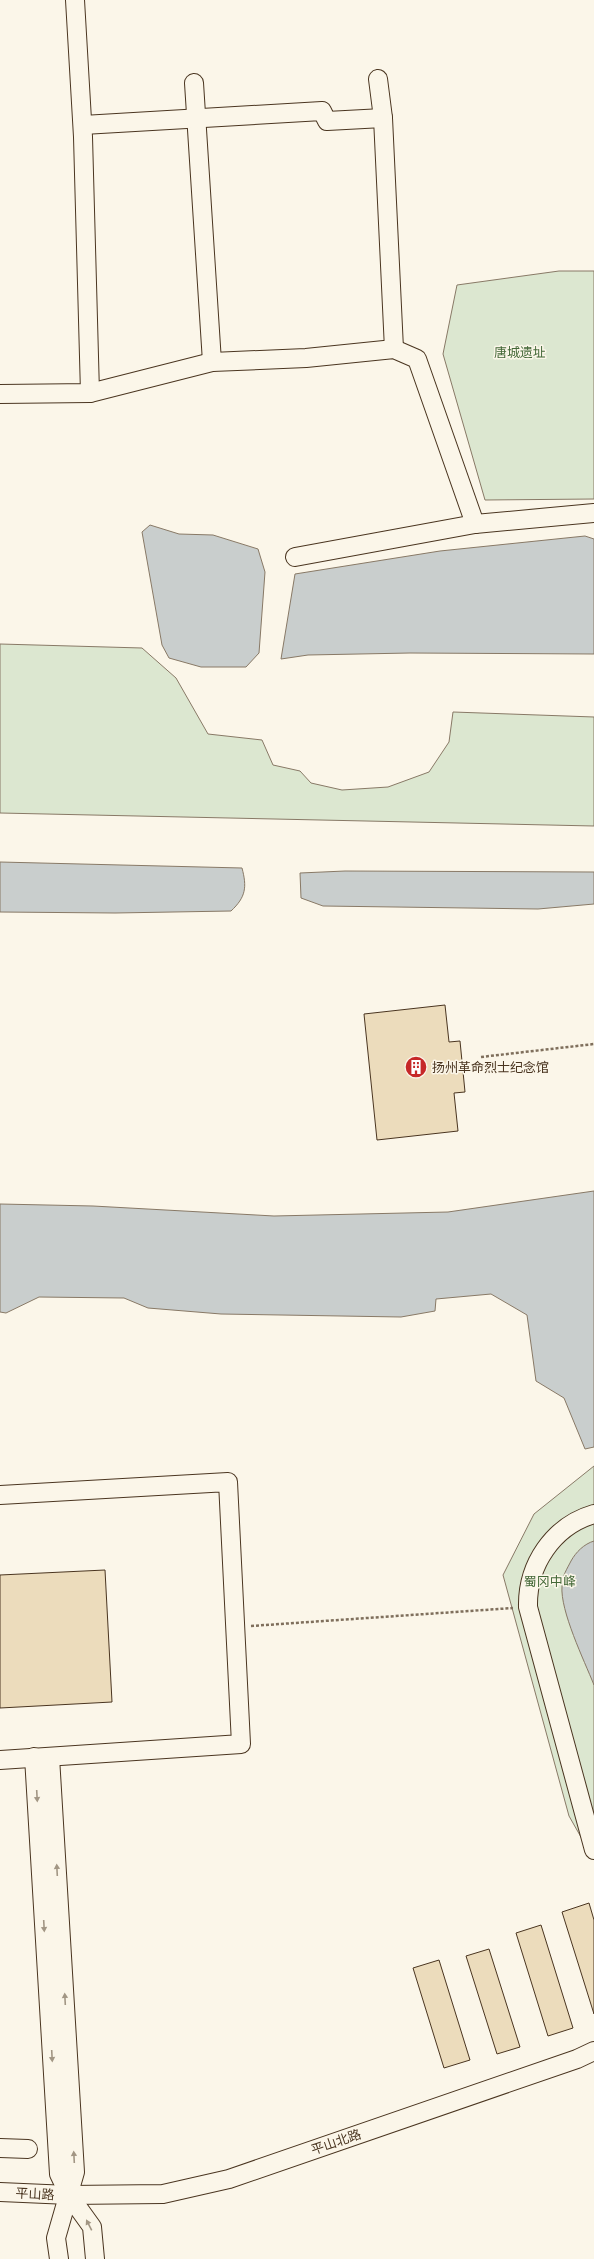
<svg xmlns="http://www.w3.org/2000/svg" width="594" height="2259" font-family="'Fira Sans','Noto Sans SC',sans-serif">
<rect width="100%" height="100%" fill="#fbf6e9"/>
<g fill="#dce7d0" stroke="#887966">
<path d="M559,271h35v228l-109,1 -42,-146 14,-69z"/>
<path d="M0,644l142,4 34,30 32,56 54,6 11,25 27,6 11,12 31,7 46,-3 41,-15 20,-30 4,-30 141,5v109l-594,-13z"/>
<path d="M594,1466v394l-25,-44 -66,-241 31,-61z"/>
</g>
<g fill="#c9cecd" stroke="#887966">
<path d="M150,525l29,9 34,1 45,14 7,23 -6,81 -13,14h-45l-32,-9 -7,-13 -20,-113z"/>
<path d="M585,536l9,3v115l-184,-1 -102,2 -27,4 14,-85 145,-23z"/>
<path d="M0,862l242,6c5,19 4,29 -11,43l-116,2 -115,-1z"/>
<path d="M345,871l249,1v32l-56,5 -215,-3 -22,-8 -1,-25z"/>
<path d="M594,1191v256l-9,2 -21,-51 -28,-17 -9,-66 -36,-21 -55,5 -1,12 -34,6 -180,-3 -73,-6 -24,-10 -85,-1 -33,16 -6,-1v-108l93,2 181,10 174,-4z"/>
<path d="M594,1541v144c-10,-25 -34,-74 -32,-99 0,-10 5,-17 9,-25 5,-9 13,-17 23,-20z"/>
</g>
<g fill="#ecdcbc" stroke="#4a3520">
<path d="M445,1005l4,37 11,-1 5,51 -11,1 4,38 -81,9 -13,-126z"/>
<path d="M105,1570l7,132 -112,6v-133z"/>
<path d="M589,1903l5,17v94l-32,-102z"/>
<path d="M541,1925l32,103 -25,8 -32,-103z"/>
<path d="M489,1949l31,98 -23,7 -31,-98z"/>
<path d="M439,1960l31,100 -26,8 -31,-100z"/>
</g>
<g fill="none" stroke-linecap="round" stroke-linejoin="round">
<g stroke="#4a3520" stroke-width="20">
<g id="minor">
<path d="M75,0l8,137 7,256"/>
<path d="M378,79l5,39 11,231"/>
<path d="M194,83l18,279"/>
<path d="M83,125l239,-14 5,10 56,-3"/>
<path d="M0,394l90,-1 122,-31 94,-4 88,-9 23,10 58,165"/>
<path d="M295,557l180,-33 119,-11"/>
<path d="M0,1495l228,-13 13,262 -241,16"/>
<path d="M594,1514c-41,12 -67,51 -66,93l66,243"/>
<path d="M34,1757l25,417 10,21 23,32 3,32"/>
<path d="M50,1757l25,415 -19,66 3,21"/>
<path d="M0,2148l28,1"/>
<path d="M0,2192l69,3 94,-1 66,-15 348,-120 17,-8"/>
</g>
</g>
<g stroke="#7f6f5c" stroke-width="2.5" stroke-dasharray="3 2" stroke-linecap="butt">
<path d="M481,1057l113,-13"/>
<path d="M251,1626l262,-18"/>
</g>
<use href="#minor" stroke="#fbf6e9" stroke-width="18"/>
</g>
<defs><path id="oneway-solid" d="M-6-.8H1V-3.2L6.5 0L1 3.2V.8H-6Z"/></defs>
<g fill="#a29684">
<use href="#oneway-solid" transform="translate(37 1796) rotate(87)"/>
<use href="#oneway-solid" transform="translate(57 1870) rotate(-93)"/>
<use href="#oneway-solid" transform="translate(44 1926) rotate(87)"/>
<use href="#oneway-solid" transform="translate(65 1999) rotate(-93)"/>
<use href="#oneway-solid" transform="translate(52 2056) rotate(87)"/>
<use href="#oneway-solid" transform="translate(74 2157) rotate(-93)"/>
<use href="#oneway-solid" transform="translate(89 2225) rotate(-117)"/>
</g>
<defs>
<g id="building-disc" transform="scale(1.15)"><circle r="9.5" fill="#c62828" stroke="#fbf6e9"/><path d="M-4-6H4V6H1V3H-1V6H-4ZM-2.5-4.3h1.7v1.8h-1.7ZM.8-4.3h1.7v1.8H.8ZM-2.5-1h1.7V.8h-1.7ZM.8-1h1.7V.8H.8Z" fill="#fff"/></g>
</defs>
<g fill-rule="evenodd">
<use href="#building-disc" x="416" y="1067"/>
</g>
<g text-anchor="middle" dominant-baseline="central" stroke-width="3" stroke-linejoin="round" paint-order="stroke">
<g font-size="13" fill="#436837" stroke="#fbf6e9">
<text x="520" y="352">唐城遗址</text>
<text x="550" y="1581">蜀冈中峰</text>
</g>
<g font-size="13" fill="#4a3520" stroke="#fbf6e9" text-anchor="start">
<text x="432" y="1067">扬州革命烈士纪念馆</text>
</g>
<g font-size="13" fill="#4a3520" stroke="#fbf6e9">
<text transform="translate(336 2142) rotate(-19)">平山北路</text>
<text transform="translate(35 2194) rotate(3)">平山路</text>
</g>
</g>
</svg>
